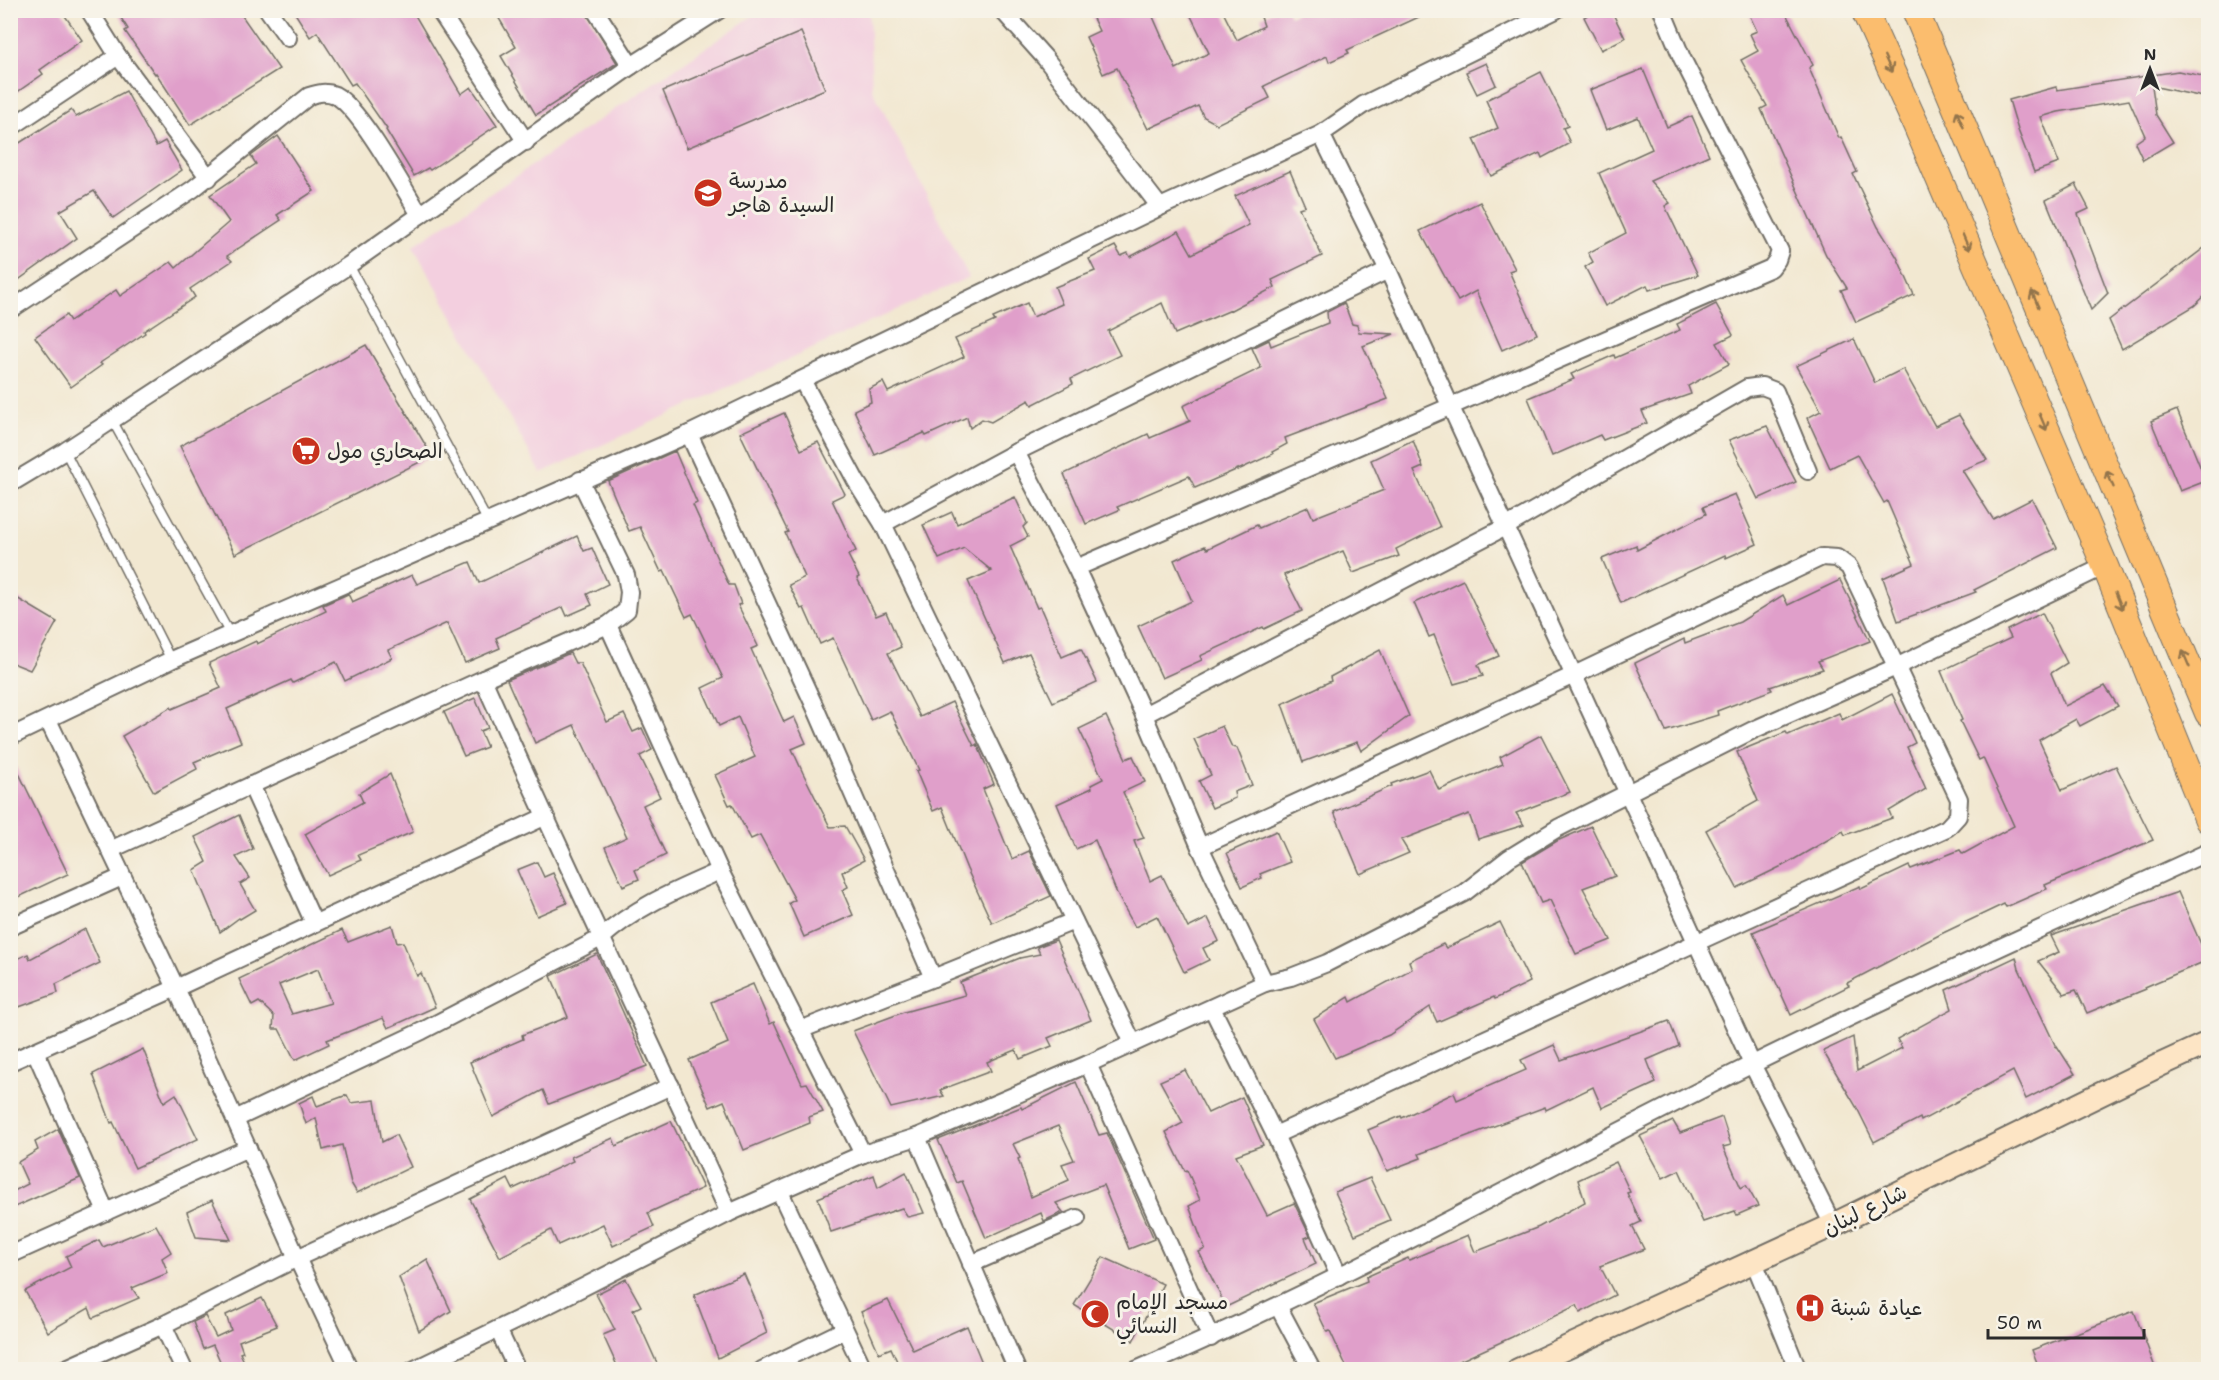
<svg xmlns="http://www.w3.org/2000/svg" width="2219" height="1380" font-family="'Shantell Sans','Playpen Sans Arabic',sans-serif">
<rect width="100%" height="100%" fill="#f7f3e8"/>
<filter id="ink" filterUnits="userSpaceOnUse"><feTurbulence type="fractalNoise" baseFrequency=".0167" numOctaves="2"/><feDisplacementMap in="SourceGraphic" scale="12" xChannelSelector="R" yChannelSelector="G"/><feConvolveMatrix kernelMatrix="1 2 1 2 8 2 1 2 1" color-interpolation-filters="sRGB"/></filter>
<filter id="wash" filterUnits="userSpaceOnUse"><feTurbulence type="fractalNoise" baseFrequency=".008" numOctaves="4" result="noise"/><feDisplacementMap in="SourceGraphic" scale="24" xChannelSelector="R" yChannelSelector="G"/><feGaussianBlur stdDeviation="1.35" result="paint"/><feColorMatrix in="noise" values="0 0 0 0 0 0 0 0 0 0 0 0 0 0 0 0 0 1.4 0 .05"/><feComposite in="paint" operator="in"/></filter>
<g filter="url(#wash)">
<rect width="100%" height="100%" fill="#f2e8d1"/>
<path fill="#f3cfdf" d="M760,11h109l3,78 97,188 -428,196 -128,-227z"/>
<g id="blocks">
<g fill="#e09fca" fill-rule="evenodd">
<path d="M10,10h51l21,30 -42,30 3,4 -33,23z"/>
<path d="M116,10h122l41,59 -89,56 -34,-52 -1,1 -30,-43 3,-2z"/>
<path d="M293,10h119l49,84 10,-7 26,38 -67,45 -2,-2 -14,8 -28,-46 1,-1 -32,-46 -4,2 -34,-53 -7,5z"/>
<path d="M494,10h91l32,53 -81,52 -35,-59 15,-9z"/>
<path d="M1089,10h61l26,59 33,-16 -21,-43h34l15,30 27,-14 -3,-9 15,-7h11l3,6 12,-6h132l-87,40 2,3 -20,9 -2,-6 -63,30 6,12 -53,26 -13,-7 -6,-11 -50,23 -31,-61 -14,6 -17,-37 13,-6z"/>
<path d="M1596,10h15l14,28 -24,12 -17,-33z"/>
<path d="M1747,10h37l29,55 -4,3 30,70 2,-1 16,35 -4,2 25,53 19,30 17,38 -58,27 -15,-32 6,-2 -21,-33 -65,-146 6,-3 -26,-46 17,-9 -8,-17 7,-3z"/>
<path d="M801,32l24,57 -138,59 -24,-57z"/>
<path d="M1486,63l10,22 -19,9 -11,-22z"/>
<path d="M1643,69l24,58 25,-11 17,39 -59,26 20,22 -5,3 33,69 -49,15 -2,-5 -42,21 -20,-39 8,-5 -5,-9 38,-20 -27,-60 53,-24 -14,-32 -32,13 -16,-40z"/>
<path d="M2178,71l30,6v21l-56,-12 4,29 17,27 -30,18 -8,-17 10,-7 -16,-36 -71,12 -17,5 18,46 -25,9 -16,-42 -9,-30 47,-13 1,3z"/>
<path d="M1541,72l27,54 -5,2 7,15 -28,15 -2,-5 -49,23 -17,-37 24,-11 -12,-28z"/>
<path d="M126,91l30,55 9,-5 17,29 -69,48 -19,-27 -34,20 17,27 -67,48v-137l61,-39 5,7z"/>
<path d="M278,136l36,55 -37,24 4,5 -54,36 5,5 -42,28 5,8 -51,34 1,2 -45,30 2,2 -31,22 -36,-50 31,-22 4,6 46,-31 4,6 51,-34 5,6 53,-46 -19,-27 46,-31 -5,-8z"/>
<path d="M1290,171l15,35 -6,2 23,48 -50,24 3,7 -44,23 -56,24 -13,-31 -54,28 12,24 -49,24 2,5 -41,21 -3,-5 -38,22 -9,-3 -12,9 -3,-11 -41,19 -2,-3 -49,22 -21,-45 17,-8 -2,-13 14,-7 5,10 76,-35 -9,-18 40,-18 -2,-3 34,-15 6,14 29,-13 -7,-17 40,-16 -6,-12 26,-13 6,10 7,-3 2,4 49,-26 13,23 57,-29 -14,-29z"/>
<path d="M2076,184l13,25 -11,5 30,79 -17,17 -45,-110z"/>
<path d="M1480,202l35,67 -6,2 28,63 -35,16 -26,-59 -18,10 -38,-70z"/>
<path d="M2208,245v48l-14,13 -72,43 -13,-29z"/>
<path d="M1344,303l8,21 5,1 2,7 35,2 -31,12 25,53 -103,39 2,6 -15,8 1,2 -35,16v-1l-43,19 -6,-12 -72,31 2,3 -33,14 -22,-50 84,-40 2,4 40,-17 -7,-15 78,-38 -9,-20 17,-8 2,6 57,-23 -1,-11z"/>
<path d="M1716,304l17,31 -16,8 12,21 -41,22 3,8 -49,17 5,12 -44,17 -3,-5 -48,21 -24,-58 46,-19 -3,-5 43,-19 1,3 65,-28 -3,-6z"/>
<path d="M1854,339l21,44 28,-14 32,57 24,-11 28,45 -25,10 31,49 39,-20 25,49 -83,42 2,2 -78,29 -15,-43 31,-14 -27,-63 -3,2 -27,-48 -27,13 -23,-50 14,-7 -25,-45z"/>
<path d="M366,345l66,111 -197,98 -55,-108z"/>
<path d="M2177,410l29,71 -26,10 -29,-70z"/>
<path d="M784,413l17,37 17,-8 27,52 -13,6 24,51 -8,4 11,22 -2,1 19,38 10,-4 15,35 -13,6 32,64 32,-15 22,44 3,-2 17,40 -11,5 29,70 17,-8 22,45 -59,27 -25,-54 -25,-62 -9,4 -17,-40 3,-1 -29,-59 -19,9 -38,-82 -13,6 -16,-36 -3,1 -12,-24 16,-8 -20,-44 3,-1 -48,-99z"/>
<path d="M1767,426l29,56 -38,17 -29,-59z"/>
<path d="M1413,440l10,27 -9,4 26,56 -44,22 3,7 -46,17 -10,-22 -59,24 18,36 -38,18 -1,-2 -63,29 2,4 -40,18 -24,-52 54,-25 -18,-41 31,-14 2,3 50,-24 2,3 49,-21 5,11 71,-28 -13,-30z"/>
<path d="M675,451l22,52 -4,2 36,80h5l7,19 -3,1 20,41 -7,3 33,73 10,-5 12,26 -14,6 11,24 27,54 15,-1 19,34 -22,12 6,15 -6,3 11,25 -49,22 -15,-34 6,-3 -35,-65 -9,4 -19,-35 -3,1 -14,-30 40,-18 -17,-40 -19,9 -17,-38 21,-10 -31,-64 -6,3 -22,-46 -3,1 -21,-45 -11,4 -21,-50z"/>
<path d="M1735,494l22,50 -31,14 -1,-3 -104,48 -19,-44 34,-14 1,5 69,-36 -3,-7z"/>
<path d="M1015,497l12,26 -4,4 5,10 -18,9 27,62 3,-1 22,50 19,-8 16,33 -44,20 -24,-49 -24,10 -37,-82 24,-10 -28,-23 -25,11 -16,-34 29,-13 5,12z"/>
<path d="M577,536l7,15 8,-3 16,36 -21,10 5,11 -25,11 -4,-9 -67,31 4,10 -35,15 -18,-40 -59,27 4,8 -47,23 -9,-19 -43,21 -2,-3 -64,29 14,33 -47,20 3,7 -43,23 -32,-56 49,-29 1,2 49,-21 -12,-25 47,-22 1,3 69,-33 -3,-6 25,-11 4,8 60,-27 5,9 53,-22 9,21z"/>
<path d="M1463,580l36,76 -21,9 5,11 -29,8 -20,-49 -5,2 -15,-34z"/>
<path d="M1840,580l30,61 -52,20 5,8 -53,18 2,3 -55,21 1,4 -52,16 -31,-68 49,-24 1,4 55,-21 43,-27 5,10z"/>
<path d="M10,594l47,28 -27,48 -20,-8z"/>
<path d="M2042,613l25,50 -16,10 14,33 40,-20 13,20 -38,20 -4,-7 -37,21 23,50 54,-24 37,74 -108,45 2,4 -41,18 -2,-3 -61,29 -96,50 2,3 -58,29 -38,-83 107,-46 1,3 48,-23 2,3 49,-19 3,4 51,-28 -31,-68 -4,2 -19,-39 2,-1 -21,-49 70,-33 -4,-8z"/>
<path d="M1380,650l29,66 -48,35 -4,-9 -54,20 -21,-58 49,-23 -1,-4z"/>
<path d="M570,653l5,10h5l27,59 17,-8 9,18 9,-4 10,22 -12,6 20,41 -17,8 23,50 -31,15 4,9 -16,7 -18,-39 22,-10 -53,-112 -39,18 -28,-63z"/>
<path d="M1892,694l23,49 -8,4 19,42 -37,22 3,7 -47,17 -2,-4 -57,33 -49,24 -31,-58 52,-29 -21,-49 49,-20 2,3 51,-22 3,7z"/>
<path d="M475,698l13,30 -8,3 7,16 -23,9 -20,-44z"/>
<path d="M1106,716l20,43 7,-3 12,26 -22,10 21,46 -10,3 16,40 12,-6 26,53 20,-10 11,23 -16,7 6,12 -25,12 -27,-56 -22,11 -17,-31 -23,-56 -19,9 -19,-45 35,-16 -1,-3 12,-6 -24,-50z"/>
<path d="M1222,726l10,21 5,1 15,37 -18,7 1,6 -23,10 -13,-27 12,-6 -17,-36z"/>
<path d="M1541,735l29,57 -54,21 8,12 -46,14 -9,-25 -68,26 8,13 -49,21 -26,-62 58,-26 -1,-2 38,-14 10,20 64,-26 -3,-7z"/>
<path d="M10,755l58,119 -58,27z"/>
<path d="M390,774l23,58 -55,23 3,5 -33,15 -23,-41 58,-32 -4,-9z"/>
<path d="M239,815l14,34 -17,8 14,21 -10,6 15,26 -15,9 -1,-1 -19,14 -26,-62 13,-8 -12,-25z"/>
<path d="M1591,826l24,50 -32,12 28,52 -35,14 -26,-54 -9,3 -19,-41 35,-21z"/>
<path d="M1276,831l14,31 -30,12 2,4 -20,9 -15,-34z"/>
<path d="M537,862l7,15 9,-4 14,30 -30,13 -20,-46z"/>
<path d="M2178,892l30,68 -63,27 1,2 -59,24 -11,-23 -12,4 -26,-33 21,-9 -8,-16z"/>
<path d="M1500,922l30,60 -35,17 -1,-2 -57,25 -7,-15 -41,28 -54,23 -21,-39 35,-22 2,5 61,-33 -3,-8 34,-17 3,4z"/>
<path d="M392,925l5,18 6,-1 14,34 4,-3 14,34 -47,21 -5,-10 -56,22 2,4 -34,16 -16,-31h-6l1,-13 -15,-14 -7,4 -13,-27 103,-49 6,12zM318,969l13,34 -39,11 -13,-29z"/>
<path d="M85,929l15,34 -44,21 2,9 -39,14 -9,-24v-21l18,-8 2,5z"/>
<path d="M1056,940l35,80 -43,18 4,8 -32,13 -4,-9 -29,12 4,9 -51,19 4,6 -53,12 -38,-77 51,-19 61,-17 -5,-13 60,-24 20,-4 -3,-7z"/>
<path d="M597,954l50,112 -98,38 -6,-14 -50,27 -23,-55 53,-23 -1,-4 46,-18 -17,-41z"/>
<path d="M2016,957l3,12 37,78 1,-1 18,28 -49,25 -13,-28 -92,50 -1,-3 -46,24 -17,-34 -34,-57 30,-14 4,34 45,-23 -5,-9 55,-30 -6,-19z"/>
<path d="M753,984l17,40 4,-2 28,62 5,-1 16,29 -14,5 1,6 -66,27 -20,-49 -14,6 -21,-47 39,-17 -17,-41z"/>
<path d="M1669,1021l10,25 -32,14 9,23 -54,25 -9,-21 -47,23 -1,-3 -126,47 2,4 -34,13 -19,-41 33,-14 1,2 52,-25 3,7 69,-30 -5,-10 33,-15 7,15z"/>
<path d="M143,1049l21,53 12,-8 22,45 -63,29 -22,-46 -2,1 -18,-49z"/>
<path d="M1185,1070l23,43 34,-16 21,48 -27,10 31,60 27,-12 16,33 -5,2 11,26 -90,43 -27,-55 6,-3 -16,-43 11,-6 -13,-30 -2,1 -19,-39 17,-9 -23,-42z"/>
<path d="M1076,1082l23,53 8,-2 47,106 -25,10 -26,-64 -47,18 7,9 -19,9 -3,-8 -55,25 -24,-57 -5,2 -19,-43 83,-33 1,2zM1058,1126l16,34 -12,4 7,16 -38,17 -13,-38 2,-1 -7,-14z"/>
<path d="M347,1095l4,8 24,-3 7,42 14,-7 15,32 -54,26 -6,-10 -9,-38 -19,5 -7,-32 -10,6 -7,-21 14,-7 4,10z"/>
<path d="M1722,1117l9,28 -8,2 18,41 5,-3 12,21 -21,9 -2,-4 -32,11 -24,-52 -16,8 -23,-42 33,-15 7,12z"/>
<path d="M671,1121l32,67 -55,25 6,14 -41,19 -10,-22 -45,21 -7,-15 -51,27 -30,-58 38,-20 5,10 60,-28 -2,-4 42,-19 3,8z"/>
<path d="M58,1129l22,49 -70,31v-16l18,-9 -10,-22 20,-12 -3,-8z"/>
<path d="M1616,1162l14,30 -3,1 14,29 -9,4 12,23 -44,17 15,29 -35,18 -3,-8 -65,32 -72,33h-92l-18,-39 -3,1 -14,-29 54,-22 -1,-4 42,-19 1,2 59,-25 7,17 64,-25 46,-25 -7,-22z"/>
<path d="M906,1172l18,41 -16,4 -6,-9 -71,24 -13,-34 56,-23 4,13z"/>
<path d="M1370,1178l20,42 -35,15 -20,-43z"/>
<path d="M212,1200l19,40 -35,-3 -9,-25z"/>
<path d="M156,1225l15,27 -9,6 6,15 -36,15 7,10 -46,20 -4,-10 -41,24 -23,-41 46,-24 -5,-11 33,-16 4,7z"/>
<path d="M1103,1257l60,27 -30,57 -59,-36z"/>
<path d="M427,1259l24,52 -32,20 -20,-54z"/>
<path d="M744,1274l13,30 10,29 -49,25 -24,-63z"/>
<path d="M626,1279l15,27 -8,4 27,60h-41l-16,-35 12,-5 -19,-36z"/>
<path d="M262,1298l15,28 -38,15 4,11 -3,1 8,17h-24l-11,-25 -10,4 -10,-27 12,-6 11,21 15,-7 -5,-15z"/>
<path d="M888,1300l25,50 54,-24 18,44h-84l-10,-22 -12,5 -18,-41z"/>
<path d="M2134,1311l22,59h-116l-8,-20z"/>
</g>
</g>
</g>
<g filter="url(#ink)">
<use href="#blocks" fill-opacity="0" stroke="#716d65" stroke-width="1.5"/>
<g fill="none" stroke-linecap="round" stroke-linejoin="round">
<g stroke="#716d65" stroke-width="11">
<g id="lane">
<path d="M349,265l138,255"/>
<path d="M112,420l118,214"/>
<path d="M65,451l106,209"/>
</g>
</g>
<g stroke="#716d65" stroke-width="20">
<g id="street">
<path d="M89,10l29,46 91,122"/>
<path d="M268,10l20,28"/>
<path d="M439,10l87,132"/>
<path d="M595,10l36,56"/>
<path d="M1002,10l43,48 115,149"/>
<path d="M10,128l108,-72"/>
<path d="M1321,134l67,136 364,794 81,161"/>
<path d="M1388,270l-372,182 60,116 695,-300 6,-8 3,-9 -98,-193 -20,-48"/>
<path d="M10,310l183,-121 116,-93c9,-3 17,-5 26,-1 25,13 69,94 85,120"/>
<path d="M802,380l54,101 27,43 250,519"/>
<path d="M689,434l126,273 118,271 141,-57"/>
<path d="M580,480l46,95 3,17 -2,18 -19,15 112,246 143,283"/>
<path d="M10,484l55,-33 284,-186 282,-199 88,-56"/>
<path d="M883,524l133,-72"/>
<path d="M1076,568l68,147 56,132 65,136"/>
<path d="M608,625l-125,54c80,180 165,356 246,534"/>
<path d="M1144,715l363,-189 240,-138 15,-2 13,5 33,80"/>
<path d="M48,720l128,268 121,270 53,112"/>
<path d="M10,737l161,-77 518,-226 471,-227 161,-73 42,-29 193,-95"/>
<path d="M251,785l63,138"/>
<path d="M1200,847l374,-172 248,-118 15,1 12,9 110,232 -1,17 -11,12 -672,307"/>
<path d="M110,850l373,-171"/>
<path d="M10,927l112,-50"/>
<path d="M1212,1008l63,127 64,141"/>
<path d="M800,1030l133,-52"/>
<path d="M35,1051l71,161"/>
<path d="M10,1062l166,-74 368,-171"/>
<path d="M1088,1064l123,274"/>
<path d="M235,1119l187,-88 179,-93c36,-32 76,-48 119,-67"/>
<path d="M917,1137l100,233"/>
<path d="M780,1192l84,178"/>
<path d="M10,1255l238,-107"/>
<path d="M1754,1262l44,108"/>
<path d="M971,1264l106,-46"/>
<path d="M1278,1306l34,64"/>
<path d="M163,1325l21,45"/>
<path d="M498,1329l19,41"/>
<path d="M62,1370l101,-45 134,-67 374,-172"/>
<path d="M413,1370l139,-67 177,-90 134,-59 54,-17 171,-73 177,-81 26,-6 36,-14 137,-70 45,-35 49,-30 195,-98 143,-63 209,-101"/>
<path d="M762,1370l82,-40"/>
<path d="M1136,1370c211,-90 411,-205 617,-306 150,-74 303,-142 455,-212"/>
</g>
</g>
<g stroke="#716d65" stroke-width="26">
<path id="secondary" d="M1518,1370l315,-145 327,-160 48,-22"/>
</g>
<g stroke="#716d65" stroke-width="28">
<g id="primary">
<path d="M1864,10l52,115 189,441 103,254"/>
<path d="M1915,10l293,703"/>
</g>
</g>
<use href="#lane" stroke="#fff" stroke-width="8"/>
<use href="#street" stroke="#fff" stroke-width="16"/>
<use href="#secondary" stroke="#fde5c5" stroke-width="22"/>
<use href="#primary" stroke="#fbbd6e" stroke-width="26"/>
</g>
<defs><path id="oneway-shaft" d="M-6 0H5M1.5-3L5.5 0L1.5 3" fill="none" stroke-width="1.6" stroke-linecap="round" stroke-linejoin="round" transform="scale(1.5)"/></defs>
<g stroke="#93744c">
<use href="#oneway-shaft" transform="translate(1888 64) rotate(65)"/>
<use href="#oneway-shaft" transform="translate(1960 119) rotate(-113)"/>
<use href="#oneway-shaft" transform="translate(1966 242) rotate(67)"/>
<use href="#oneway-shaft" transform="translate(2035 299) rotate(-113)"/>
<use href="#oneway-shaft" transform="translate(2043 422) rotate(67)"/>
<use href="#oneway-shaft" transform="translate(2110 479) rotate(-113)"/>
<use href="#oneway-shaft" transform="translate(2119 601) rotate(68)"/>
<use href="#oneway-shaft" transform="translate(2186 659) rotate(-113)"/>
</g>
</g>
<defs>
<g id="school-disc" transform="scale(1.5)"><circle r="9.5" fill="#c8321e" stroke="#f7f3e8"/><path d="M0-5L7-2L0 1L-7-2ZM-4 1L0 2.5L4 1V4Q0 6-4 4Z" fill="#fff"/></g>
<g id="supermarket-disc" transform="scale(1.5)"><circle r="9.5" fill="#c8321e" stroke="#f7f3e8"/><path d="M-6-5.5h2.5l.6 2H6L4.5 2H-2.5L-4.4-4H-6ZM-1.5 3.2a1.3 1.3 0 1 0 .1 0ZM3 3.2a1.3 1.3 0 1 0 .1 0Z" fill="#fff"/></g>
<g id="hospital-disc" transform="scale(1.5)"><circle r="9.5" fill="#c8321e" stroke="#f7f3e8"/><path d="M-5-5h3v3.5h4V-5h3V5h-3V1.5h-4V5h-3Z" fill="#fff"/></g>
<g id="mosque-disc" transform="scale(1.5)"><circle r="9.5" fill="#c8321e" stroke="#f7f3e8"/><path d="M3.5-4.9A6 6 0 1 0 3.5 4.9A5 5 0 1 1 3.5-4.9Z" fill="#fff"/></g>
</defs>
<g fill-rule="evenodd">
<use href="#school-disc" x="708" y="193"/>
<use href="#supermarket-disc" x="306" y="451"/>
<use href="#hospital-disc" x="1810" y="1308"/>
<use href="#mosque-disc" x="1095" y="1314"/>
</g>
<g text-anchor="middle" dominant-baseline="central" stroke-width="6" stroke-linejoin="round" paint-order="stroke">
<g font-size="21" fill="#2b2b2b" stroke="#f7f3e8" text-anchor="start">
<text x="729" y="181">مدرسة<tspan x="729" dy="24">السيدة هاجر</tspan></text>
<text x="327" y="451">الصحاري مول</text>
<text x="1116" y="1302">مسجد الإمام<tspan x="1116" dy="24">النسائي</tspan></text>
<text x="1831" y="1308">عيادة شبنة</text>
</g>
<g font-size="21" fill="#2b2b2b" stroke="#f7f3e8">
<text transform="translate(1865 1210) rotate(-26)">شارع لبنان</text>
</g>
</g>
<rect width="2219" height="1380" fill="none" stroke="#f7f3e8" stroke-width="36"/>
<g transform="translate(2150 69)" stroke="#f7f3e8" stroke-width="4.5" paint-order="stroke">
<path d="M0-4.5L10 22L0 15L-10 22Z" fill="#2b2b2b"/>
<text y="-9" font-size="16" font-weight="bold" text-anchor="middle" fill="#2b2b2b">N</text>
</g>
<path d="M1988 1329v9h156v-9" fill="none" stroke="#2b2b2b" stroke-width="3"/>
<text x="1997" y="1329" font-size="18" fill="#2b2b2b" stroke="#f7f3e8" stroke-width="4.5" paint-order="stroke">50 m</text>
</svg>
